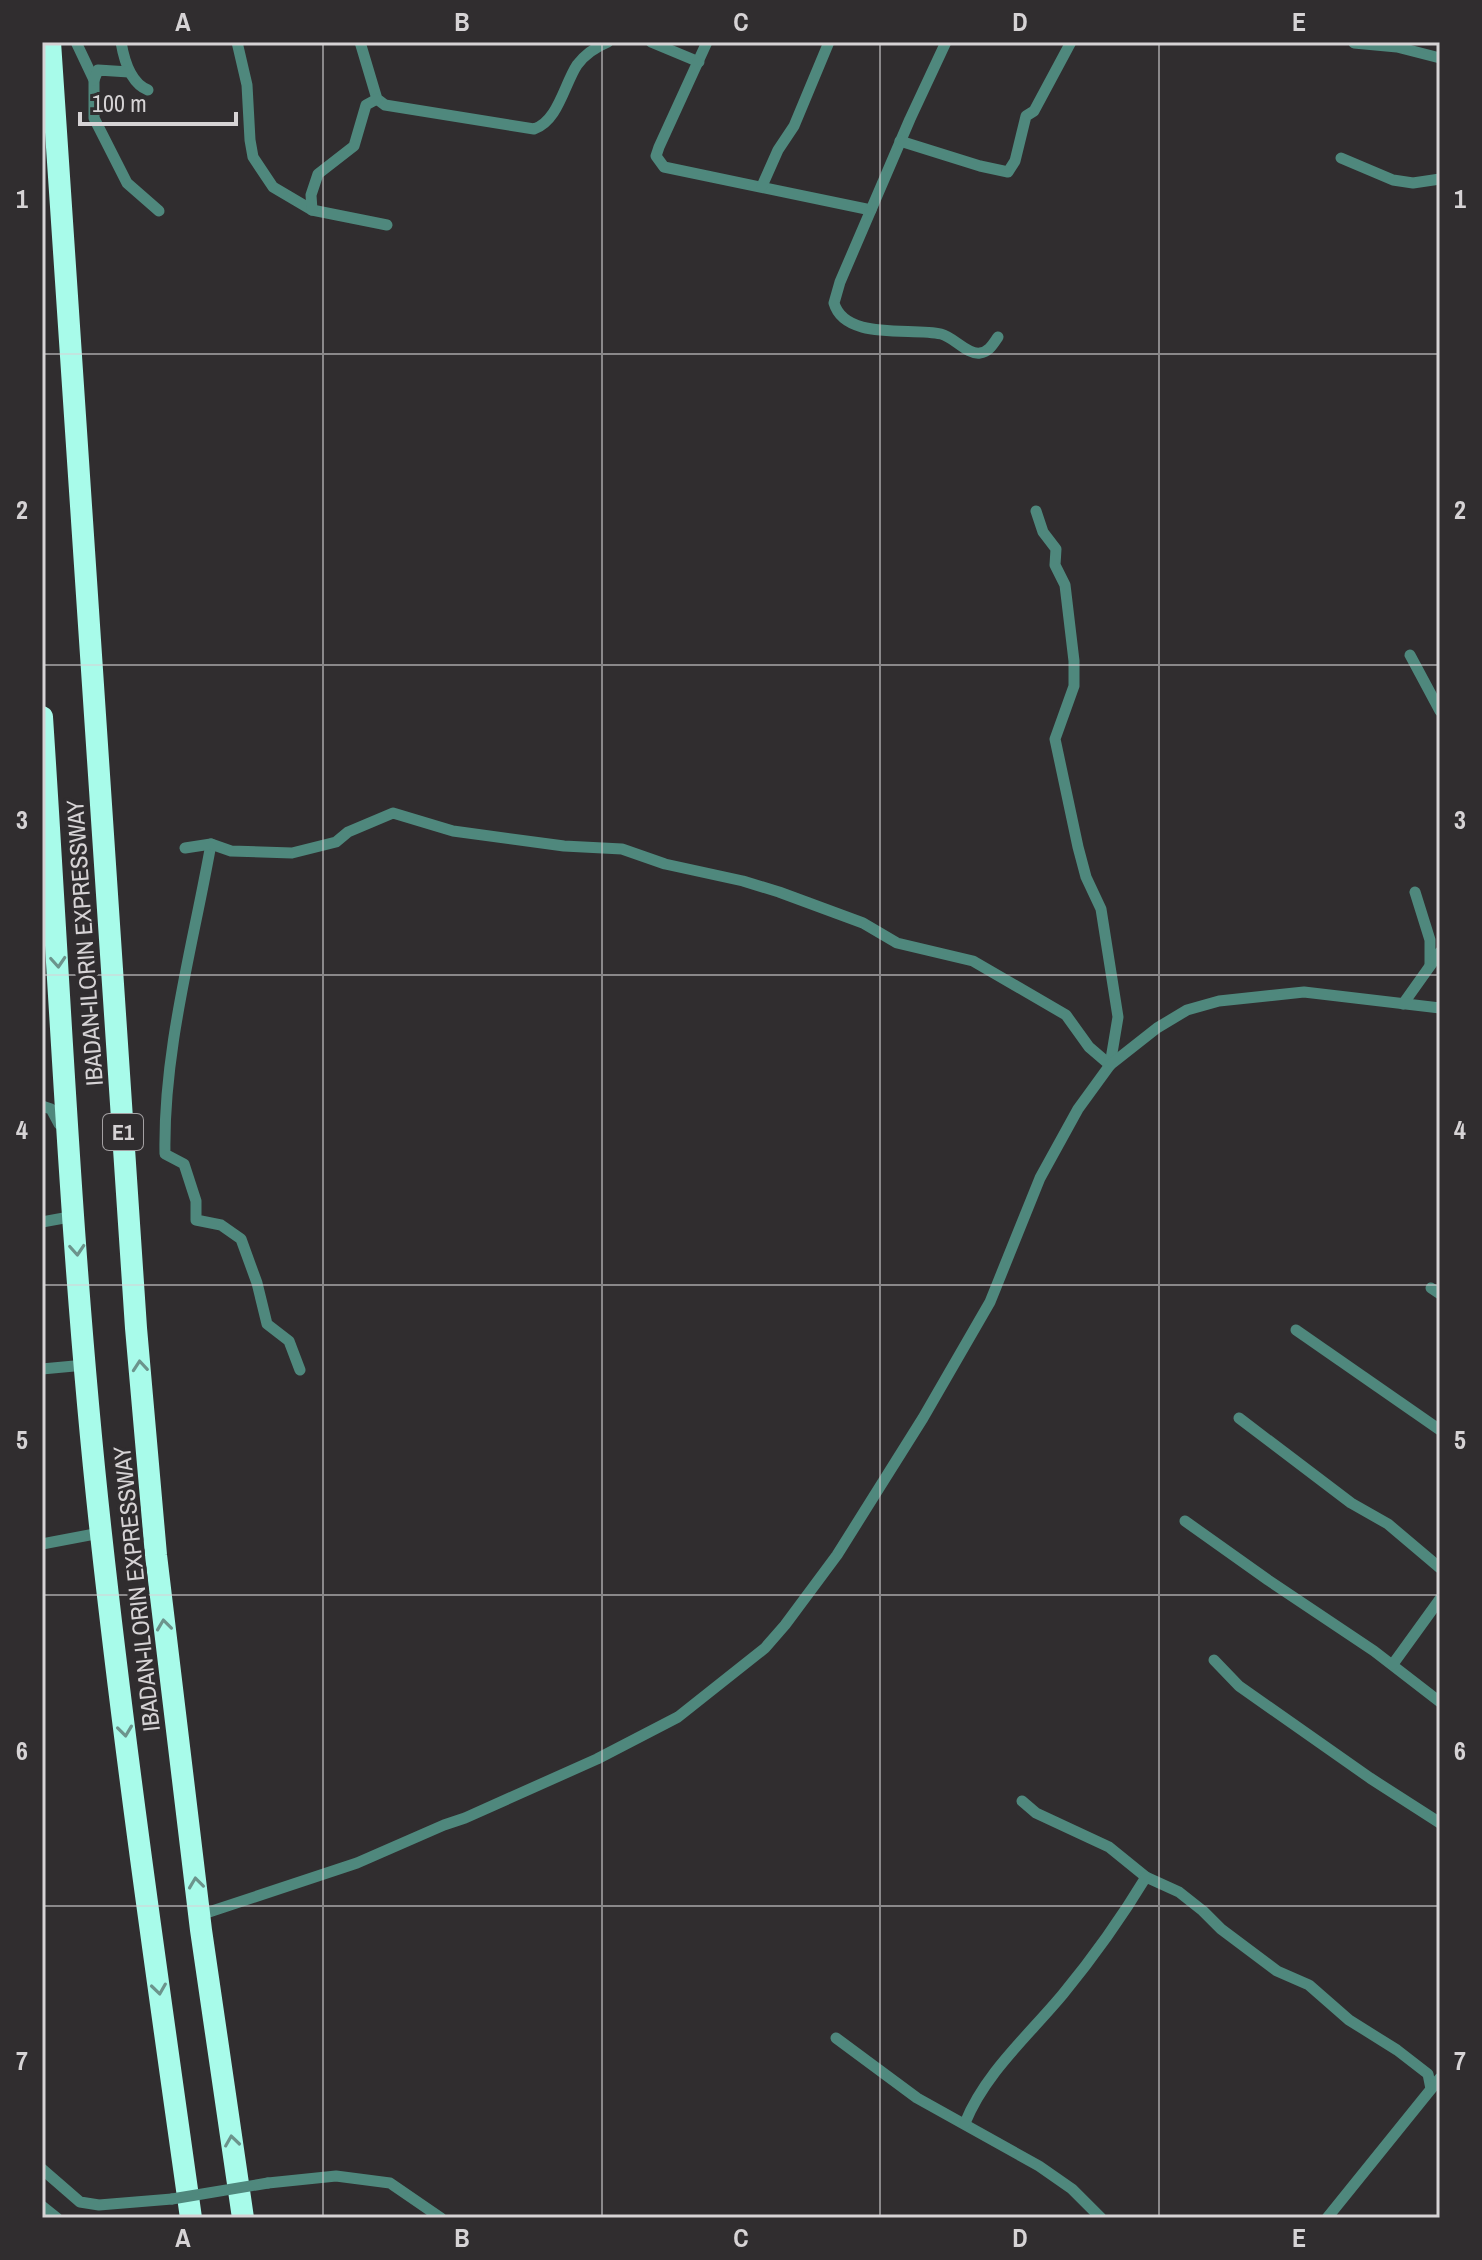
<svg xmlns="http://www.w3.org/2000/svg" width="1482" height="2260" font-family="'Archivo Narrow',sans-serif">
<rect width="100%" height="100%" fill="#302d2f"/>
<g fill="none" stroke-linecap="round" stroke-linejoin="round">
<g stroke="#4f887d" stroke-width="11">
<path d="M76,42l18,38v38l33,65 32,28"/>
<path d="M121,42c3,18 9,41 27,48"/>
<path d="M237,42l10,43 3,55 3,17 20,30 39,23 75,15"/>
<path d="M360,42l17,57 8,6 149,24c24,-8 30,-44 43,-64 8,-11 19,-18 31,-23"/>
<path d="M651,42l48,20"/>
<path d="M707,42l-48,105 -3,9 8,11 207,43"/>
<path d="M946,42l-36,77 -70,163 -6,21c11,38 77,24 107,31 13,3 26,21 39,19 9,-1 13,-9 18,-16"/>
<path d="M1354,43l43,4 43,11"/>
<path d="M94,80l4,-10 31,2"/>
<path d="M900,141l80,25 28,6 7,-11 11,-45 8,-5 37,-69"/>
<path d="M1341,158l52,22 20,3 27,-4"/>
<path d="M762,186l16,-36 16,-24 35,-84"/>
<path d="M312,210l-1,-15 7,-21 36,-28 12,-41 11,-6"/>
<path d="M1036,511l7,21 13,17 -1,16 10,20 9,76v25l-19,53 23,108 8,30 15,32 17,108 -8,48"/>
<path d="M1410,655l30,56"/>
<path d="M211,844c-18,102 -48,206 -46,310l19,10 12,37v19l25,5 20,14 16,44 10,41 22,17 11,29"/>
<path d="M185,848l26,-4 20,7 61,2 44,-11 12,-10 45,-19 60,18 111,15 58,3 43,15 78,17 36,11 84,31 34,20 76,18 93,54 23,32 21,18"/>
<path d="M1415,892l15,48v24"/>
<path d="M1403,1004l37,-52"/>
<path d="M42,1106l9,3 8,15h5"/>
<path d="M42,1222l33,-6"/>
<path d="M1431,1288l9,6"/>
<path d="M1296,1330l144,100"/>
<path d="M42,1369l43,-4"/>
<path d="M1239,1418l112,85 37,21 52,44"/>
<path d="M1185,1521l83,59 106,71 66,51"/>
<path d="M42,1544l58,-11"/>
<path d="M1214,1660l25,26 131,92 70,45"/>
<path d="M1393,1664l47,-65"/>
<path d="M1022,1801l14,12 73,34 37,30 33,15 24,19 18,18 56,42 32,14 40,35 48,30 31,24 3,15"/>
<path d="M200,1915l157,-52 87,-38 21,-7 132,-59 81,-42 87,-69 20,-23 52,-70 86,-137 67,-116 50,-124 38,-69 32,-44 47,-37 30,-18 32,-9 85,-9 136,16"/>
<path d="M836,2038l81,60 122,68 33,23 29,29"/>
<path d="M965,2123c20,-50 64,-88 98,-129 28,-34 60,-79 83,-117"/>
<path d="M42,2169l38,33 19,3 73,-6"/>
<path d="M268,2183l68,-7 54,7 51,35"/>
<path d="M42,2206l15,12"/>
<path d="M1327,2218l113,-140"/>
</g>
<g stroke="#a8fbea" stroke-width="22">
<path d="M50,42l86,1286 20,227 45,375 42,288"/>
<path d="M42,717c18,272 29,546 59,817 25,228 58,456 90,684"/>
</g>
<path stroke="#4f887d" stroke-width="11" d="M172,2199l96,-16"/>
</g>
<defs><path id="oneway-chevron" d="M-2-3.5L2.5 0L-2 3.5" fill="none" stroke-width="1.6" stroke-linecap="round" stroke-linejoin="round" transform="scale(2)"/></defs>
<g stroke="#6c948c">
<use href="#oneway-chevron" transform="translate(58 962) rotate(86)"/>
<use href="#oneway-chevron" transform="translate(77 1250) rotate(86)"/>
<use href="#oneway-chevron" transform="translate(140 1366) rotate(-95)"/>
<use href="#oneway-chevron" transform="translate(164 1625) rotate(-97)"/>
<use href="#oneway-chevron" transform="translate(125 1731) rotate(83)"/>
<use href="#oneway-chevron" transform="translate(196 1883) rotate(-97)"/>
<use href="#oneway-chevron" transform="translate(159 1989) rotate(82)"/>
<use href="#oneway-chevron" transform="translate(232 2141) rotate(-98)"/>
</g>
<path fill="none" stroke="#d6d3d5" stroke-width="2" stroke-opacity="0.55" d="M323,42v2176M602,42v2176M880,42v2176M1159,42v2176M42,354h1398M42,665h1398M42,975h1398M42,1285h1398M42,1595h1398M42,1906h1398"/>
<g text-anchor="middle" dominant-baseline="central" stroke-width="7" stroke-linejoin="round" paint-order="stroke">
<rect fill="#302d2f" stroke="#a4a1a3" stroke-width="2" x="103" y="1114" width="40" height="36" rx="6"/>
<g font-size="22" font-weight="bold" fill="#d6d3d5">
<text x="123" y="1132">E1</text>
</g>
<g font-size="24" fill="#d6d3d5" stroke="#302d2f">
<text transform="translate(84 943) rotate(-94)">IBADAN-ILORIN EXPRESSWAY</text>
<text transform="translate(136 1589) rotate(-96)">IBADAN-ILORIN EXPRESSWAY</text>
</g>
</g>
<rect width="1482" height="2260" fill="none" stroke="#302d2f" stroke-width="88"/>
<path d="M80 112v12h156v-12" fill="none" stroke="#d6d3d5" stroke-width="4"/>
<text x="92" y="112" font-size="24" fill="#d6d3d5" stroke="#302d2f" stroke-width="6" paint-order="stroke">100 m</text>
<rect x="44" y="44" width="1394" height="2172" fill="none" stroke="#d6d3d5" stroke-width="3"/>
<g font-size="26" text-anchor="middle" font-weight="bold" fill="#d6d3d5">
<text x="183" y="31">A</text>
<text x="462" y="31">B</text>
<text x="741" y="31">C</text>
<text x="1020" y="31">D</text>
<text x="1299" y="31">E</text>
<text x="22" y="208">1</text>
<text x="1460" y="208">1</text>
<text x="22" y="519">2</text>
<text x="1460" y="519">2</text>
<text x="22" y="829">3</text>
<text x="1460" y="829">3</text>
<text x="22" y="1139">4</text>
<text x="1460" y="1139">4</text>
<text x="22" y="1449">5</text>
<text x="1460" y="1449">5</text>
<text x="22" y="1760">6</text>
<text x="1460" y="1760">6</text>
<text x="22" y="2070">7</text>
<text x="1460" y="2070">7</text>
<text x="183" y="2247">A</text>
<text x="462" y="2247">B</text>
<text x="741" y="2247">C</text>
<text x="1020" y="2247">D</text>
<text x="1299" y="2247">E</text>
</g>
</svg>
